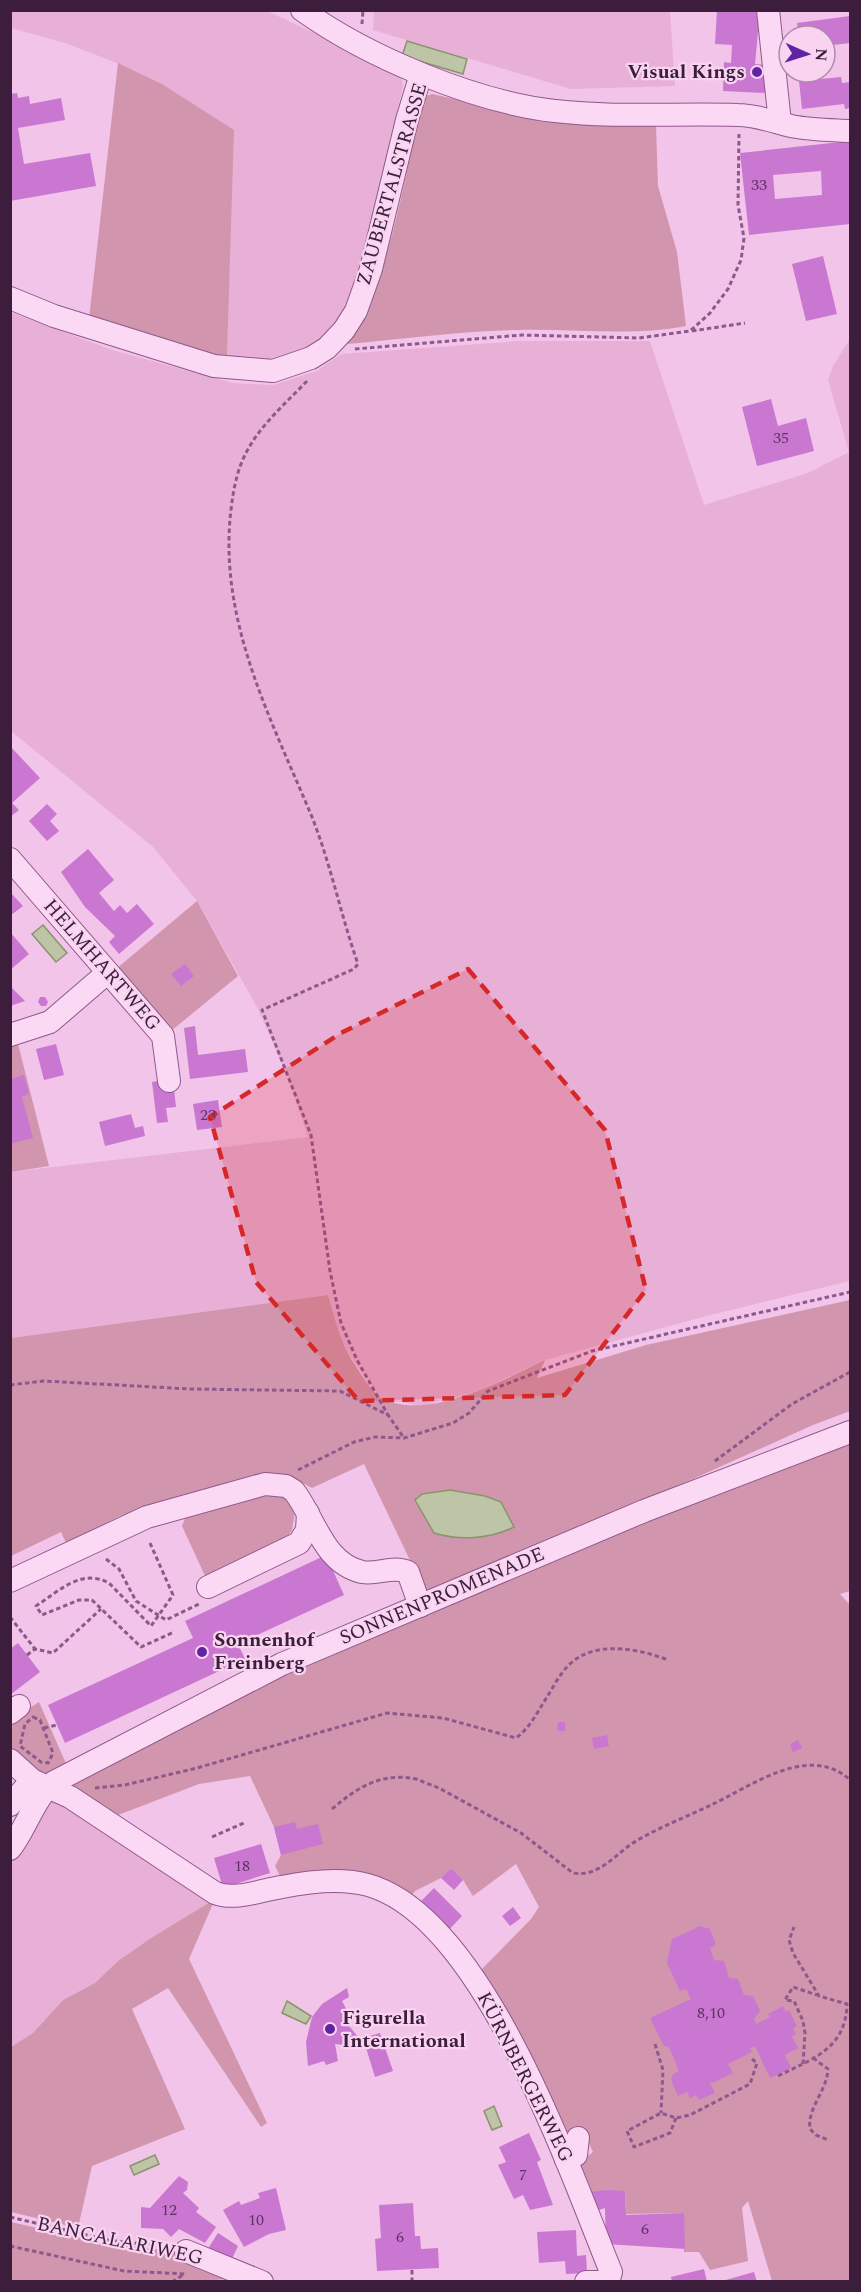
<svg xmlns="http://www.w3.org/2000/svg" width="861" height="2292" font-family="Spectral,serif">
<rect width="100%" height="100%" fill="#f2c4e9"/>
<g fill="#e8b0d6">
<path d="M10,11h257l133,62 3,13 -42,184 -11,34 -13,19 -23,22 -26,12 -30,3 -31,-3 6,-227 -71,-46 -40,-19 -57,-22 -54,-15z"/>
<path d="M374,11h296l5,75 -104,3 -198,-59z"/>
<path d="M10,312l102,38 121,33 40,2 44,-14 24,-17 178,-13h131l54,164 104,-32 41,-21 -21,-72 5,-14 17,-27v942l-140,34 -165,45 -68,31 -55,15 -40,-7 -10,-12 -29,-42 -15,-50 -317,43v-166l297,-35 -20,-60 -31,-70 -60,-106 -44,-54 -142,-116z"/>
<path d="M56,1798l159,101 -64,39 -33,23 -23,22 -32,17 -30,33 -22,14v-187l14,-18 21,-39z"/>
</g>
<g fill="#d196ad">
<path d="M118,63l44,21 72,46 -7,227 -22,-4 -116,-34z"/>
<path d="M432,94l76,17 148,15 2,60 19,66 9,74c-58,11 -112,2 -169,4 -57,1 -114,9 -170,14 45,-68 57,-168 76,-247z"/>
<path d="M197,901l41,75 -67,55 -55,-62z"/>
<path d="M17,1040l32,126 -38,6 -1,-130z"/>
<path d="M328,1295c5,16 9,33 15,48 5,13 29,51 40,56 47,22 120,-19 162,-39l-8,18 109,-33 204,-45v111l-37,14 -385,173 -64,-134 -52,24 -19,-10 -20,-5 -153,43 -54,27 -5,-11 -50,24v-218z"/>
<path d="M850,1435v156l-10,3 10,11v676h-78l-24,-80 -6,7 6,53 -38,9 -11,-18h-15v-39l-58,1 -1,-23 -40,1 -6,-29 14,-11 -5,-11 -23,1 -87,-169 53,-54 8,-12 -23,-43 -43,32 -10,-16 -12,-12 -10,10 -26,13 -3,4 2,8 -133,-25 -6,-12 6,-11 -7,-28 -24,-51 -51,8 -86,33 -48,-36 196,-100z"/>
<path d="M269,1492l13,2 13,18 -3,18 -8,13 -78,35 -24,-52 4,-10z"/>
<path d="M39,1702l29,66 -21,9 -37,-25c0,-32 2,-33 29,-50z"/>
<path d="M215,1899l-26,60 78,164 -6,4 -93,-139 -36,21 53,120 -93,37 -14,62 -67,-16v-165l22,-14 30,-33 32,-17 23,-22 33,-23z"/>
<path d="M11,2222l97,22 57,6 37,11 39,17 -54,4h-176z"/>
</g>
<g fill="#bec4a6" stroke="#8a946b" stroke-width="1.5">
<path d="M407,41l60,18 -4,15 -61,-18z"/>
<path d="M43,925l24,28 -11,9 -24,-28z"/>
<path d="M450,1490l35,6 16,6 13,25c-24,12 -54,14 -80,6l-19,-33 7,-6z"/>
<path d="M287,2001l24,15 -5,8 -24,-11z"/>
<path d="M494,2106l8,20 -10,4 -8,-19z"/>
<path d="M155,2155l4,9 -25,11 -4,-9z"/>
</g>
<g fill="#ca77d2" fill-rule="evenodd">
<path d="M717,10l43,1 -5,53 12,1 -1,28 -43,-2 1,-29 7,1 1,-18 -17,-1z"/>
<path d="M850,16v27l-25,3v-10h-26l-2,-13z"/>
<path d="M841,77l1,6 8,-1v26l-5,1 -1,-5 -42,5 -3,-28z"/>
<path d="M17,93l1,5 11,-2 1,8 31,-6 4,22 -47,8 6,36 66,-11 6,33 -86,15v-107z"/>
<path d="M850,141v83l-101,11 -9,-82zM821,171l1,24 -47,4 -2,-24z"/>
<path d="M823,256l14,58 -31,7 -14,-57z"/>
<path d="M771,399l7,27 28,-8 8,33 -57,15 -15,-59z"/>
<path d="M10,746l30,32 -28,25 7,7 -9,7z"/>
<path d="M47,804l10,10 -7,7 9,10 -12,10 -18,-20z"/>
<path d="M88,849l26,31 -15,13 15,18 6,-6 7,8 10,-9 17,20 -35,30 -10,-12 6,-6 -30,-29 -24,-35z"/>
<path d="M10,892l13,14 -13,10z"/>
<path d="M10,932l19,22 -19,16z"/>
<path d="M185,964l9,12 -13,10 -10,-12z"/>
<path d="M10,986l15,15 -15,5z"/>
<path d="M40,997h5l3,5 -2,4h-5l-3,-4z"/>
<path d="M195,1026l3,29 47,-6 3,23 -58,7 -6,-51z"/>
<path d="M56,1044l8,31 -20,5 -8,-31z"/>
<path d="M24,1075l5,19 -7,3 11,41 -23,6v-65z"/>
<path d="M163,1080l11,9 2,18 -10,1 2,14 -11,1 -5,-41z"/>
<path d="M218,1100l4,27 -25,3 -4,-26z"/>
<path d="M131,1114l4,14 8,-2 2,10 -40,10 -6,-24z"/>
<path d="M326,1555l18,40 -106,49 7,15 -180,84 -17,-38 145,-67 -8,-17z"/>
<path d="M18,1643l22,29 -30,23v-46z"/>
<path d="M558,1722h7v9h-8z"/>
<path d="M607,1735l2,11 -15,3 -2,-11z"/>
<path d="M798,1740l4,8 -9,4 -3,-8z"/>
<path d="M295,1822l2,7 21,-5 5,20 -42,11 -7,-28z"/>
<path d="M261,1844l9,29 -47,15 -9,-30z"/>
<path d="M451,1868l12,12 -9,10 -13,-12z"/>
<path d="M434,1888l28,28 -17,18 -28,-29z"/>
<path d="M513,1907l8,11 -11,8 -8,-10z"/>
<path d="M700,1926l10,3 6,16 -6,3 4,12 10,1 5,17 9,1 6,16 9,1 7,15 -6,8 2,5 14,-7 -2,-3 15,-8 3,6 3,-2 8,16 -4,2 3,6 -4,2 6,12 -13,7 6,13 -21,10 -15,-32 -5,2 2,4 -24,12 5,9 -20,10 -4,-2 6,12 -16,7 -3,-5 -6,3 -3,-6 -9,4 -7,-16 2,-6 6,-3 -10,-24 -5,-1 -14,-28 41,-19 -5,-10 -6,2 -13,-28 5,-24z"/>
<path d="M347,1988l2,9 -7,4 9,17 -5,4 12,15 -4,9 -19,-2 3,17 -12,4 -2,-4 -16,5 -2,-24 6,-25 10,-13z"/>
<path d="M380,2033l13,38 -18,6 -12,-39z"/>
<path d="M529,2133l12,27 -4,2 16,43 -23,5 -7,-15 -9,4 -16,-34 8,-3 -7,-15z"/>
<path d="M179,2176l9,6 -1,8 -4,3 16,15 -3,4 20,15 -11,16 -26,-14 -8,8 -8,-8 -22,-1v-21l9,1z"/>
<path d="M276,2188l10,42 -17,4 -25,13 -21,-37 16,-9 2,4 19,-7 -2,-5z"/>
<path d="M610,2190l15,1 1,24 58,-2 1,36 -79,-5 -1,-36 -12,4 -8,-20z"/>
<path d="M413,2203l2,33h5l1,13 17,-1 1,20 -62,3 -2,-32 6,-1 -2,-33z"/>
<path d="M576,2230l1,26 9,-1 1,18 -21,1 -1,-13 -26,2 -2,-31z"/>
<path d="M218,2233l20,13 -7,15 -24,-11z"/>
<path d="M704,2269l3,13h-35l-1,-5z"/>
<path d="M754,2272l3,10h-35v-1z"/>
</g>
<g fill="none" stroke-linecap="round" stroke-linejoin="round">
<g stroke="#8e588c" stroke-width="24">
<g id="minor">
<path d="M302,10c66,47 173,92 253,101 61,7 122,2 183,4 18,0 36,7 53,11 19,4 40,4 59,5"/>
<path d="M768,10l12,113"/>
<path d="M10,298l44,18 160,50 59,5 38,-13 16,-10 17,-18 12,-19 15,-42 36,-149 14,-46"/>
<path d="M10,859l153,177 6,45"/>
<path d="M10,1035l40,-13 57,-49"/>
<path d="M10,1581l137,-64 118,-33 21,2 8,5c21,27 29,72 68,81 16,3 31,-7 46,0l12,34"/>
<path d="M208,1587l91,-44 8,-13 1,-17"/>
<path d="M10,1713l9,-7"/>
<path d="M10,1760l22,20 38,17 145,96c20,8 46,-3 67,-6 25,-5 60,-9 86,-2 115,32 201,284 243,387l-3,10"/>
<path d="M10,1805l22,-25"/>
<path d="M10,1849c16,-20 24,-51 44,-67l228,-118 362,-153 206,-79"/>
<path d="M566,2160l10,-5 2,-17"/>
<path d="M186,2251l76,31"/>
<path d="M586,2282h16"/>
</g>
</g>
<g stroke="#8e588c" stroke-width="3" stroke-dasharray="4.5 3" stroke-linecap="butt">
<path d="M362,24l1,-14"/>
<path d="M692,331l53,-8"/>
<path d="M355,349l167,-14 117,3 51,-7 20,-18 18,-24 13,-29 3,-22 -6,-33 1,-71"/>
<path d="M307,381c-23,24 -49,46 -63,76 -9,19 -12,42 -14,62 -9,107 42,202 82,298 19,48 29,99 46,147l-4,5 -92,41 49,125 19,136 11,52 16,37 31,55"/>
<path d="M10,1385l34,-4 146,8 150,2 48,24 16,23"/>
<path d="M715,1461l77,-57 58,-32"/>
<path d="M298,1470l56,-28 21,-5 29,1 49,-15 16,-10 19,-22 104,-40 258,-59"/>
<path d="M150,1543l23,52 -22,31 -42,-43c-28,-15 -50,8 -73,23l6,9 37,-15h13l49,47 33,-15"/>
<path d="M106,1559l13,10 17,32 30,19 33,-16"/>
<path d="M10,1617l25,32"/>
<path d="M27,1655l8,-6 18,4 48,-44"/>
<path d="M33,1717l7,3 13,33 -5,10 -7,-1 -21,-16 5,-22z"/>
<path d="M44,1728l13,-3"/>
<path d="M95,1788l30,-3 72,-17 190,-55 56,5 73,20c14,-10 22,-27 31,-41 7,-11 13,-24 24,-34 25,-23 69,-14 97,-3"/>
<path d="M332,1809c26,-22 49,-37 84,-30l23,9 82,45 52,40c26,5 43,-20 63,-32 24,-14 50,-24 75,-36 39,-18 98,-63 139,-25"/>
<path d="M212,1837l32,-14"/>
<path d="M655,2044l8,26 -2,43"/>
<path d="M813,2058l15,11c-1,22 -21,39 -18,60l6,6 12,5"/>
<path d="M803,2064l2,-31 -2,-12 -9,-20 -9,-1 8,-13 24,8"/>
<path d="M778,2076c34,-17 68,-27 69,-72l-28,-8 -26,-43 -4,-13 5,-13"/>
<path d="M676,2118l-6,15 -36,14 -7,-16 34,-18 15,5 14,-3 60,-31 7,-21 -5,-4"/>
<path d="M10,2217l98,23 60,7"/>
<path d="M10,2246l114,25 62,3"/>
<path d="M412,2270v12"/>
<path d="M172,2282l11,-7"/>
</g>
<use href="#minor" stroke="#fbd8f4" stroke-width="22"/>
</g>
<path fill="#d62828" fill-opacity="0.2" stroke="#d62828" stroke-width="4.5" stroke-dasharray="12 8" stroke-linejoin="round" d="M468,969l137,161 41,160 -81,105 -206,6 -103,-119 -46,-165 131,-84z"/>
<g fill="#6024a2" stroke="#f8d4f1" stroke-width="2">
<circle cx="757" cy="72" r="6"/>
<circle cx="202" cy="1652" r="6"/>
<circle cx="330" cy="2029" r="6"/>
</g>
<g text-anchor="middle" dominant-baseline="central" stroke-width="4.5" stroke-linejoin="round" paint-order="stroke">
<g font-size="16" fill="#603462">
<text x="759" y="185">33</text>
<text x="781" y="438">35</text>
<text x="208" y="1115">23</text>
<text x="242" y="1866">18</text>
<text x="711" y="2013">8,10</text>
<text x="523" y="2175">7</text>
<text x="169" y="2210">12</text>
<text x="256" y="2220">10</text>
<text x="645" y="2229">6</text>
<text x="400" y="2237">6</text>
</g>
<g font-size="20" font-weight="bold" fill="#3c1e3c" stroke="#f8d4f1" text-anchor="start">
<text x="745" y="72" text-anchor="end">Visual Kings</text>
<text x="214" y="1640">Sonnenhof<tspan x="214" dy="23">Freinberg</tspan></text>
<text x="342" y="2018">Figurella<tspan x="342" dy="23">International</tspan></text>
</g>
<g font-size="20" fill="#3c1e3c" stroke="#f8d4f1">
<text transform="translate(392 184) rotate(-74)">ZAUBERTALSTRASSE</text>
<text transform="translate(102 965) rotate(49)">HELMHARTWEG</text>
<text transform="translate(442 1596) rotate(-23)">SONNENPROMENADE</text>
<text transform="translate(525 2077) rotate(63)">KÜRNBERGERWEG</text>
<text transform="translate(120 2241) rotate(12)">BANCALARIWEG</text>
</g>
</g>
<rect width="861" height="2292" fill="none" stroke="#3c1e3c" stroke-width="24"/>
<g transform="translate(807 54) rotate(93)"><circle r="28" fill="#f8d4f1" stroke="#ad8ba9" stroke-width="1.5"/>
<path d="M0-4.5L10 22L0 15L-10 22Z" fill="#6024a2"/>
<text y="-9" font-size="16" font-weight="bold" text-anchor="middle" fill="#3c1e3c">N</text>
</g>
</svg>
